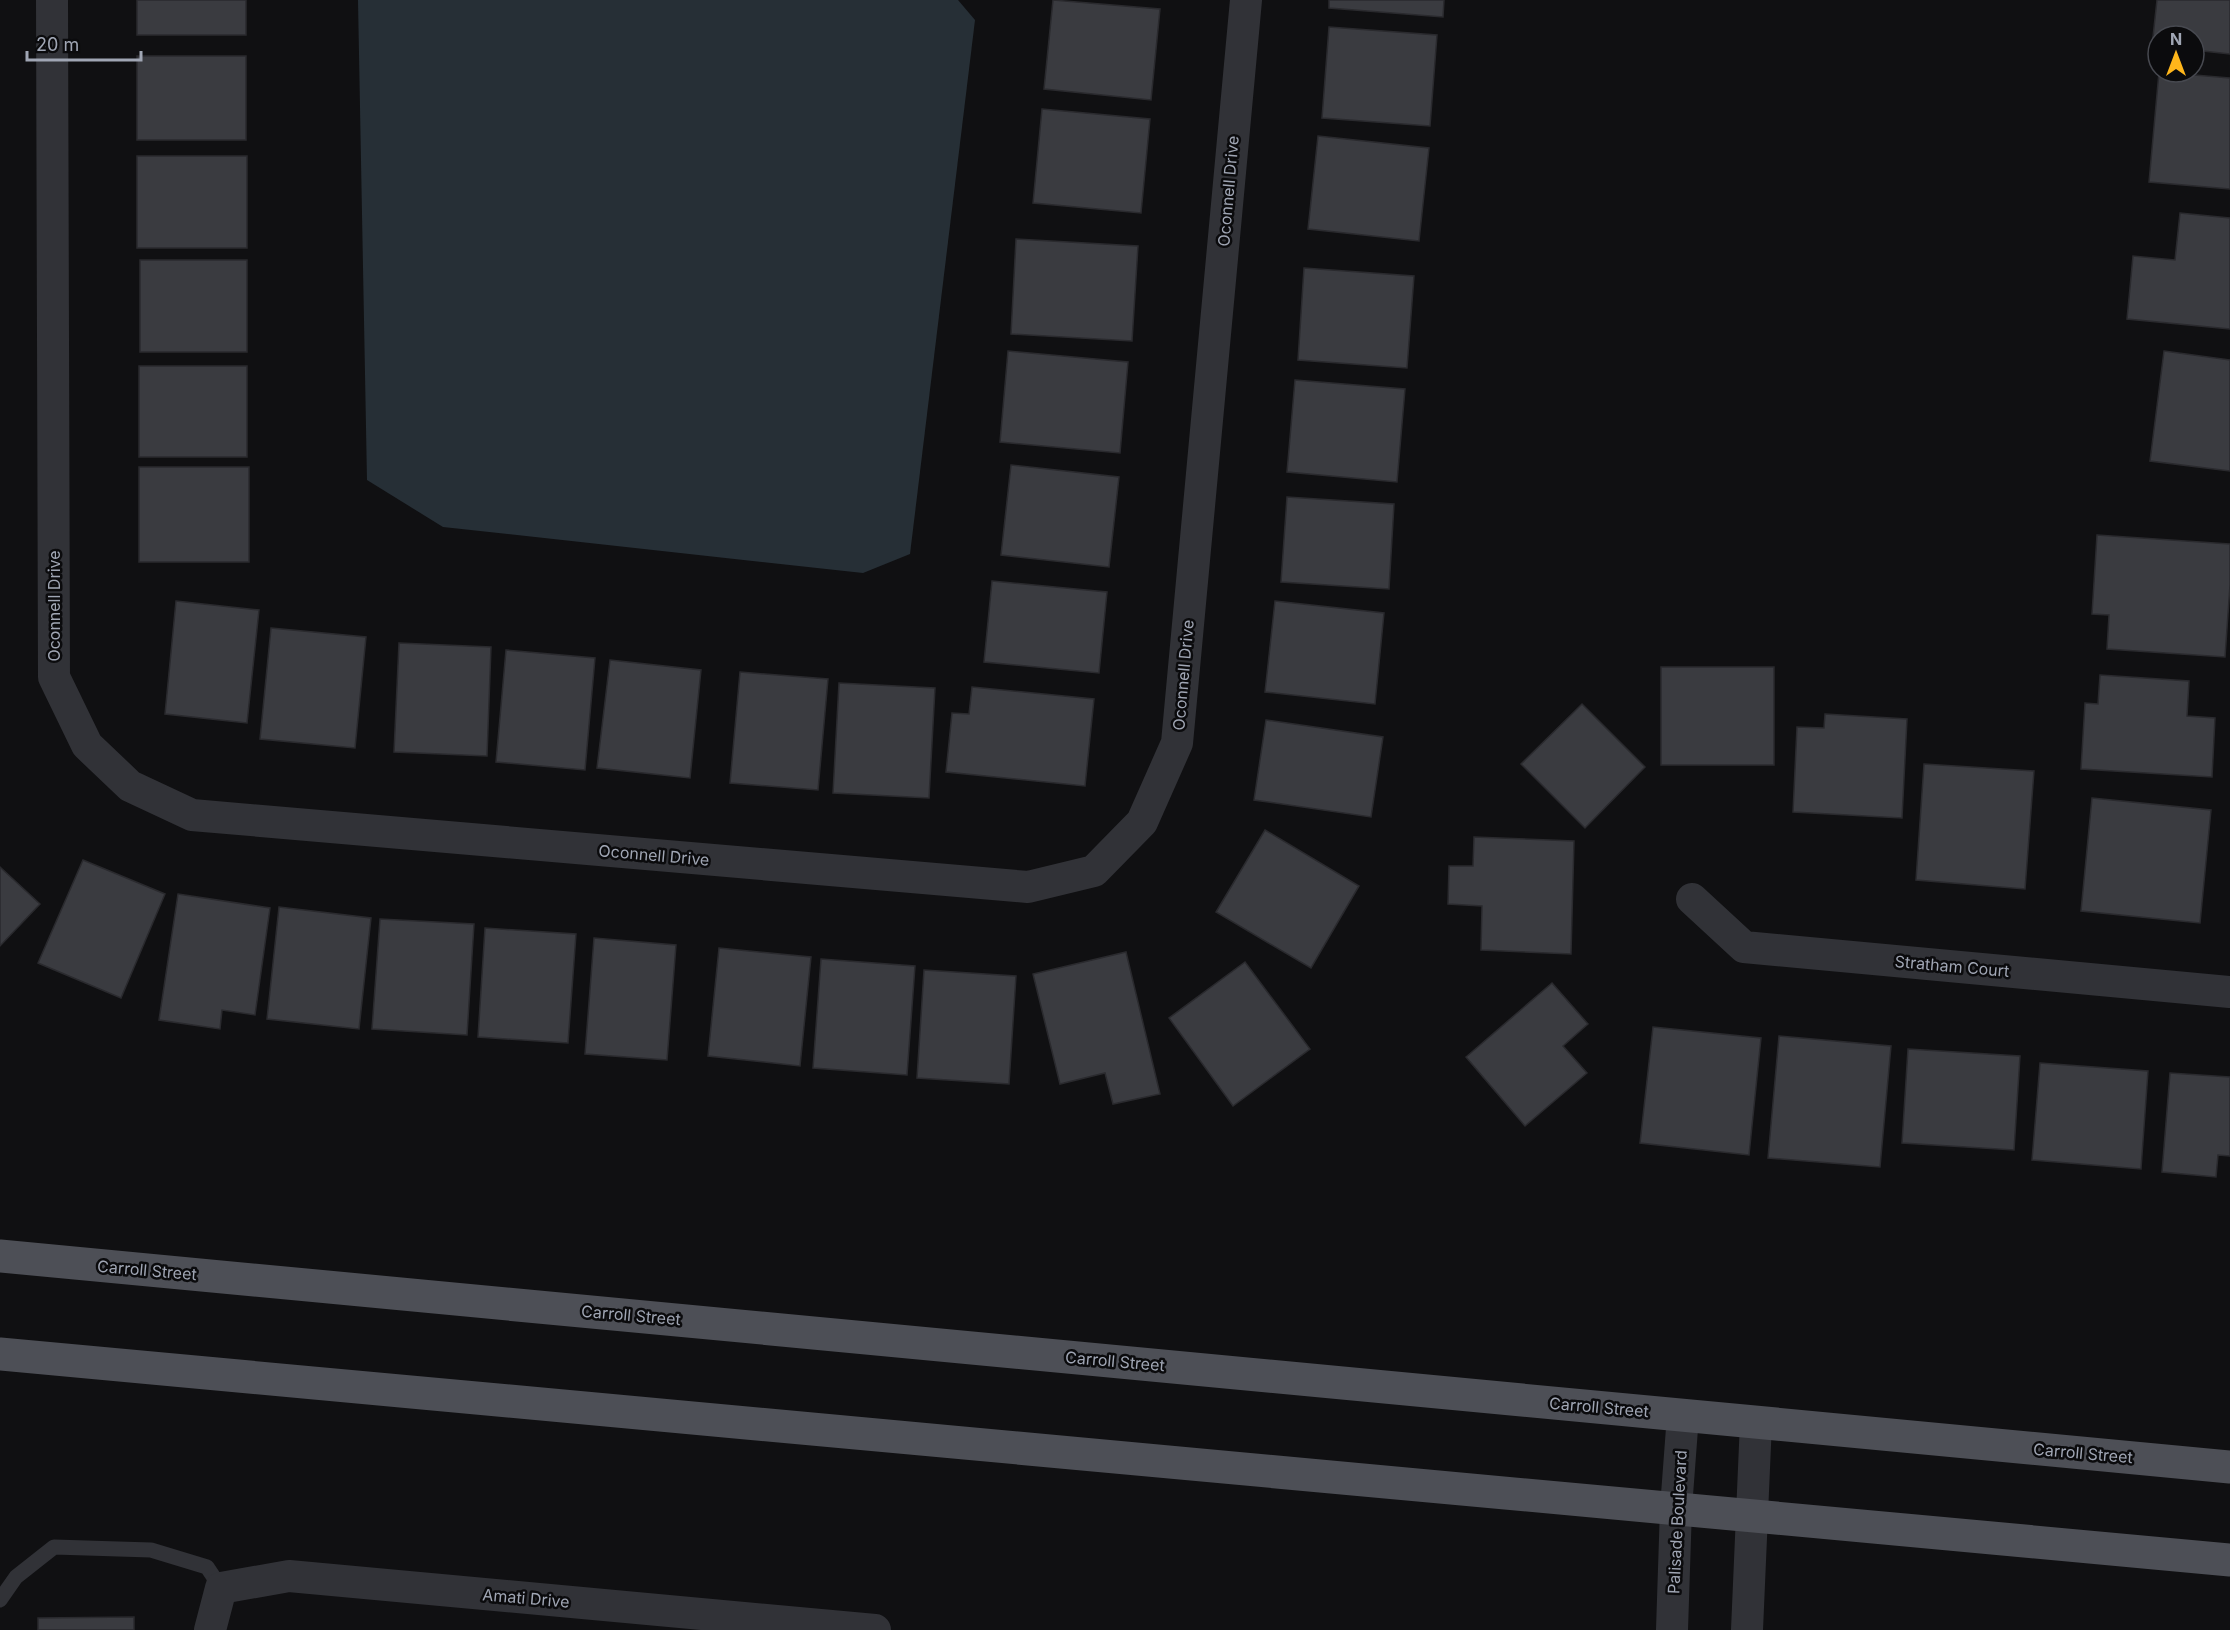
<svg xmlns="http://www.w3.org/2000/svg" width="2230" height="1630" font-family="Inter,sans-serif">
<rect width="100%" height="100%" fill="#101012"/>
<path fill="#262f36" d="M358,0h600l17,20 -65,534 -47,19 -420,-46 -76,-47z"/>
<g fill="#3a3b40" stroke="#2a2a2e" stroke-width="1.5">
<rect x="137" y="0" width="109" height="35"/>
<path d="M1053,0l107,9 -9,91 -107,-11z"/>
<path d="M1329,0h115l-1,17 -114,-9z"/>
<path d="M2157,0h73v54l-36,-4v-14h-36v10h-6z"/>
<path d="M1329,27l108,8 -7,91 -108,-8z"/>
<rect x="137" y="56" width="109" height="84"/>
<path d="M2159,72l71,6v111l-81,-7z"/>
<path d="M1042,109l108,10 -9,94 -108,-10z"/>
<path d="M1318,136l111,12 -10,93 -111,-12z"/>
<rect x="137" y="156" width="110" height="92"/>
<path d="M2180,213l50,5v111l-103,-10 6,-63 42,4z"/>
<path d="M1016,239l122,7 -6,95 -121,-7z"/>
<rect x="140" y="260" width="107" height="92"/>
<path d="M1304,268l110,8 -7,92 -109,-8z"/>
<path d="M1008,351l120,11 -8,91 -120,-11z"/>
<path d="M2164,351l66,9v111l-80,-10z"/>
<rect x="139" y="366" width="108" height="91"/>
<path d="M1295,380l110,9 -8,93 -110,-10z"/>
<path d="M1011,465l108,12 -10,90 -108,-12z"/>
<rect x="139" y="467" width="110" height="95"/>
<path d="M1287,497l107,7 -5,85 -108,-7z"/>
<path d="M2097,535l133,9v41l-5,72 -118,-8 2,-34 -17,-1z"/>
<path d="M992,581l115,11 -8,81 -115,-11z"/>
<path d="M176,601l83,9 -12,113 -82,-9z"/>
<path d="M1275,601l109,12 -9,91 -110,-12z"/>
<path d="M271,628l95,9 -11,111 -95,-9z"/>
<path d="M399,643l92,4 -4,109 -93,-4z"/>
<path d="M506,650l89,8 -10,112 -89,-8z"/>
<path d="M610,660l91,10 -11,108 -93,-10z"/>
<rect x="1661" y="667" width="113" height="98"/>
<path d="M740,672l88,7 -10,111 -88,-7z"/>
<path d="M2100,675l89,6 -2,35 28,2 -3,59 -131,-8 4,-66 13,1z"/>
<path d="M839,683l96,5 -6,110 -96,-5z"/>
<path d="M972,687l122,12 -9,87 -139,-14 6,-59 17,1z"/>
<path d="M1582,704l63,63 -60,61 -64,-64z"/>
<path d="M1825,714l82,5 -5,99 -109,-6 4,-85 27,1z"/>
<path d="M1266,720l117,17 -12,80 -117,-17z"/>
<path d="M1924,764l110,7 -9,118 -109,-9z"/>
<path d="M2092,798l119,12 -11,113 -119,-12z"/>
<path d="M1265,830l94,56 -48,82 -95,-56z"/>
<path d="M1474,837l100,4 -3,113 -90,-4 1,-44 -34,-2 1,-38h24z"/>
<path d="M83,860l82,34 -44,104 -83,-35z"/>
<path d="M0,867l40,37 -40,42z"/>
<path d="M178,894l92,14 -15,107 -33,-5 -2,19 -61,-9z"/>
<path d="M279,907l92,11 -12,111 -92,-10z"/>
<path d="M380,919l94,5 -7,111 -95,-6z"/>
<path d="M485,928l91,6 -8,109 -90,-6z"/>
<path d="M594,938l82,7 -9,115 -82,-6z"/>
<path d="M719,948l92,9 -11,109 -92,-10z"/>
<path d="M1126,952l34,142 -47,10 -8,-31 -45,11 -27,-110z"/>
<path d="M821,959l94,7 -8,109 -94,-7z"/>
<path d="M1245,962l65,87 -77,57 -64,-88z"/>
<path d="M924,970l92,6 -7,108 -92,-6z"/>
<path d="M1552,983l36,41 -25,22 24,27 -62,53 -59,-69z"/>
<path d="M1653,1027l108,11 -12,117 -109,-12z"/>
<path d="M1779,1036l112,10 -11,121 -112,-9z"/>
<path d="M1908,1049l112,7 -6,94 -112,-7z"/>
<path d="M2040,1063l108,8 -7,98 -109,-9z"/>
<path d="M2170,1073l60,4v79l-12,-1 -2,22 -54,-5z"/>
<path d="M134,1617v13h-96v-12z"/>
</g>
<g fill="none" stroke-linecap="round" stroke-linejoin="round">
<path stroke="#313237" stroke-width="15" d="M0,1600l16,-23 38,-30 97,3 56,17 14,21"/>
<g stroke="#313237" stroke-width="32">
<path d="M52,0l2,677 33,68 43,41 62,29 836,72 66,-16 48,-49 35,-79 69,-743"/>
<path d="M1692,899l52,48 486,45"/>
<path d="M210,1630l11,-42 68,-12 586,54"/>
<path d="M1672,1630l4,-122 7,-93"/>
<path d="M1747,1630l9,-208"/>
</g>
<g stroke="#4d4f56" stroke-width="33">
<path d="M0,1256l2230,211"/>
<path d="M0,1354l2230,206"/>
</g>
</g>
<g text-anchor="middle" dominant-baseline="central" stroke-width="5" stroke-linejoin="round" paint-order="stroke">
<g font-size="16" fill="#a0a6b4" stroke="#0b0b0d">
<text transform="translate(1228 191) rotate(-85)">Oconnell Drive</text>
<text transform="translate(54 606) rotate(-90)">Oconnell Drive</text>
<text transform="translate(1183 675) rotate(-85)">Oconnell Drive</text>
<text transform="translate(654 855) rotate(5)">Oconnell Drive</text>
<text transform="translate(1952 966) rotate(5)">Stratham Court</text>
<text transform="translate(147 1270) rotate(5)">Carroll Street</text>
<text transform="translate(631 1315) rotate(5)">Carroll Street</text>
<text transform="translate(1115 1361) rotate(5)">Carroll Street</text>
<text transform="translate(1599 1407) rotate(5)">Carroll Street</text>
<text transform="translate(2083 1453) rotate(5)">Carroll Street</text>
<text transform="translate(1677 1522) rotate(-87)">Palisade Boulevard</text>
<text transform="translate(526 1598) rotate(5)">Amati Drive</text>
</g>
</g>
<g transform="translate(2176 54)"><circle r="28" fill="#0b0b0d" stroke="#474950" stroke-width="1.5"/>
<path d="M0-4.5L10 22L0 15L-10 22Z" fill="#ffb61b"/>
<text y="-9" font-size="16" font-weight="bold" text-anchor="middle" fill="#a0a6b4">N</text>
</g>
<path d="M27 51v9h114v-9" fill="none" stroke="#a0a6b4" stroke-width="3"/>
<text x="36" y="51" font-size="18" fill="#a0a6b4" stroke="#0b0b0d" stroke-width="4.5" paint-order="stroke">20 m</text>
</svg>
